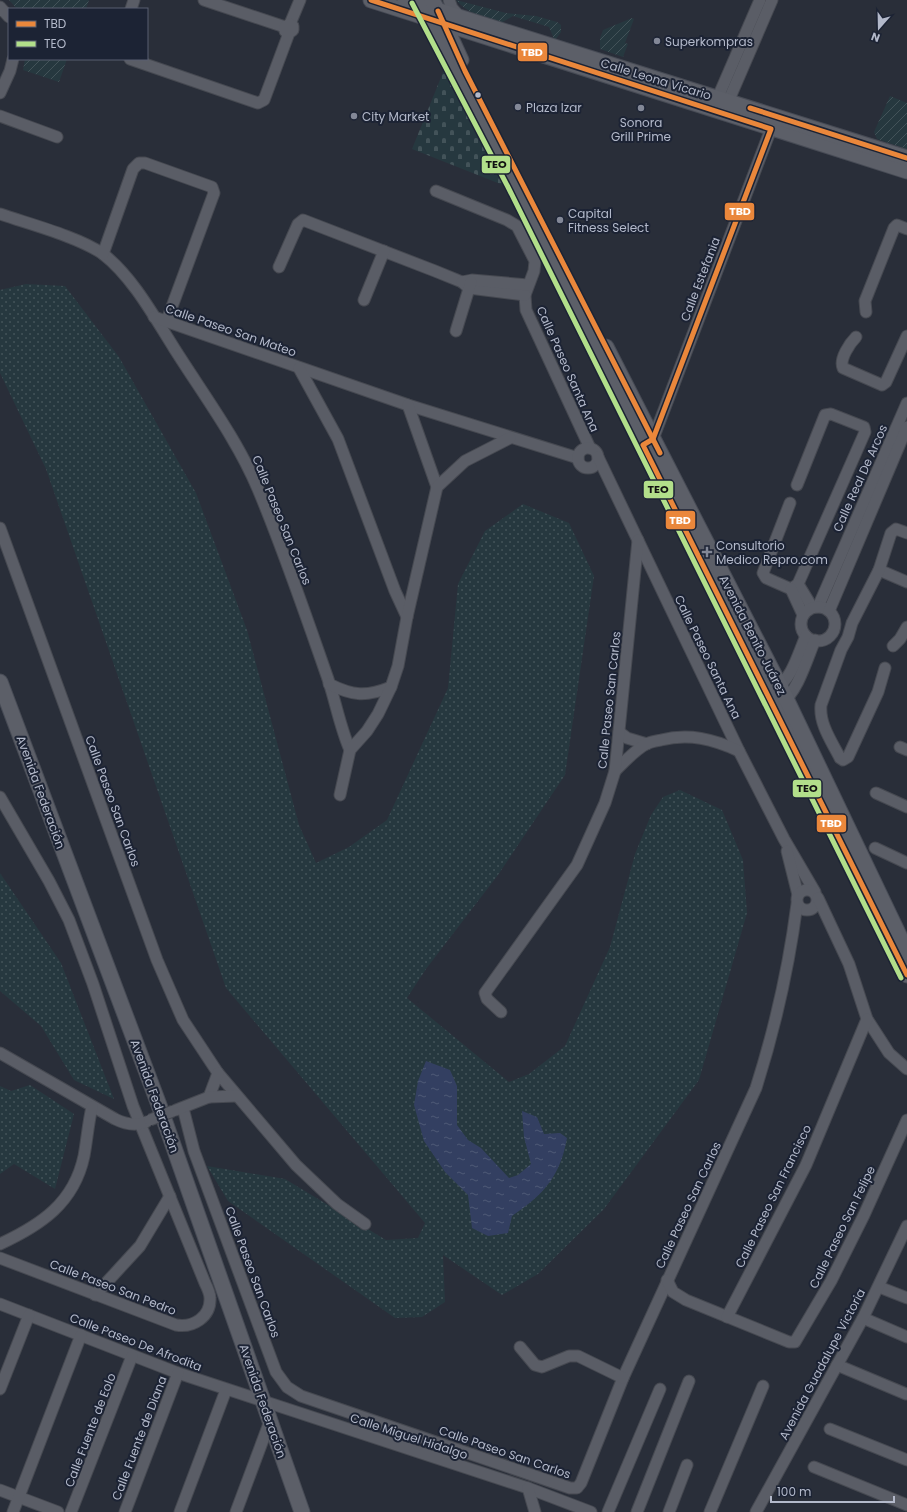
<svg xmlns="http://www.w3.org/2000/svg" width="907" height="1512" font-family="Poppins,sans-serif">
<defs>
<pattern id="grass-dots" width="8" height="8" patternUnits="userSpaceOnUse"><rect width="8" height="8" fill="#26383f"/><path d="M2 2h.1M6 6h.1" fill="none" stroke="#435359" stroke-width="1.8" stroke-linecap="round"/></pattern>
<pattern id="cemetery-stones" width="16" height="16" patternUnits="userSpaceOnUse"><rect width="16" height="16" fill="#26383f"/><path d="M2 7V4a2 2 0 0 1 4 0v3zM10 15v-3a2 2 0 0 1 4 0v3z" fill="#435359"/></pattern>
<pattern id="garden-furrows" width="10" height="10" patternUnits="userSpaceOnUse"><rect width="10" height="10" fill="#26383f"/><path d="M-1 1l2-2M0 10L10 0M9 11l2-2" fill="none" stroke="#435359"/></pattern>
<pattern id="water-ripples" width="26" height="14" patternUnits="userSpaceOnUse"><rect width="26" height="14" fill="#333f61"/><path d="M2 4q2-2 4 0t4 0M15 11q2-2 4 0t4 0" fill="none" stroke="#4e5976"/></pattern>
</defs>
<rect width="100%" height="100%" fill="#292e39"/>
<g fill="url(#grass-dots)">
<path d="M26,284l39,2 54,71 77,136 51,137 52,195 17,38 33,-16 38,-27 61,-132 10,-104 27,-53 38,-27 46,19 25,53 -29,199 -67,100 -72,94 -19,29 102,84 20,-8 36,-28 45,-99 25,-93 16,-39 12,-18 17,-7 42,20 21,50 4,53 -48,167 -95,129 -66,65 -36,21 -59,-40 2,47 -23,15 -27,1 -167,-117 -21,-35 78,13 101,61 32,-2 7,-15 -199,-235 -180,-519 -46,-96v-83z"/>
<path d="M0,873l61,90 53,136 -40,-19 -33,-54 -41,-35z"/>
<path d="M30,1085l44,29 -19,75 -41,-25 -14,10v-88l11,5z"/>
</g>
<path fill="url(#cemetery-stones)" d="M446,65l62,122 -96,-38z"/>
<g fill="url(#garden-furrows)">
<path d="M9,0h80l-3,9h-69z"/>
<path d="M456,0l50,13 30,3 21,6 4,3v7l-5,7h-2l-5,-12 -36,-11 -12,7c-17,-5 -33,-9 -45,-23z"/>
<path d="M632,18l2,1 -9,24 3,1 -5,13 -23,-8v-11l3,-8z"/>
<path d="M25,59h42l-8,23 -36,-12z"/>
<path d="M890,96l17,7v46l-30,-10 -3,-7z"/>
</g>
<path fill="url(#water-ripples)" d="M426,1061l24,9 7,16v39l11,15 13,8 28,30 9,-3 13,-11 -7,-27 -2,-26 15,6 7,17 16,-1 7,5c-7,39 -24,57 -55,78l-4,17 -20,3 -16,-8 -4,-33 -23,-23 -21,-31 -10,-36 4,-24z"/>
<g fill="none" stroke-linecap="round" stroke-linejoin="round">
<g stroke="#464951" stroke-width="13">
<g id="minor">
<path d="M204,0l81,27"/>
<path d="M449,0l3,8 8,9"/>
<path d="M0,7l9,10"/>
<path d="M131,9l3,-9"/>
<path d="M290,24l10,-24"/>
<path d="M130,59l128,44 6,-3 25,-67 4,-3v-4l-3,-2 -5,3v4l4,2"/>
<path d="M0,93l10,-22 3,-12"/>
<path d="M715,104l45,-104"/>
<path d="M725,109l47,-109"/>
<path d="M0,116l57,21"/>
<path d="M436,191l71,29 10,6 18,35 -1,10 -9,24 1,15 64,138"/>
<path d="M0,214c29,10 79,23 103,40 29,22 52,64 71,94 29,46 63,91 84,141 26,62 48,127 70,190 8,24 12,48 22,71"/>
<path d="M103,254l30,-85 6,-6h6l67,24 2,6 -47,127"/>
<path d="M279,267l19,-43 5,-4 132,51 27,11 7,6 56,7"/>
<path d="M462,282l10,-2 56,5"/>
<path d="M364,300l20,-49"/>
<path d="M866,312l-1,-11 29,-73 3,-3 10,4"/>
<path d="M154,317l254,88 170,53"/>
<path d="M456,331l15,-49"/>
<path d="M856,337c-6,6 -17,22 -13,31l39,17 4,-3 21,-46"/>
<path d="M299,368l39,71 57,152 12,26"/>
<path d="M408,405l29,82"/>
<path d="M650,440l3,-1 121,-318"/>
<circle cx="588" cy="458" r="10"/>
<path d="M598,457l141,294 45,88 31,53"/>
<path d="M790,503l-27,70 3,5 25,11 7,-5 67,-152 -1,-5 -33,-13 -6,1 -28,70"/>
<path d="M0,528l157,432 26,60 35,53 78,92 41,39 28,20"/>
<path d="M879,570l28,12"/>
<path d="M798,584l14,23"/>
<path d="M791,589l12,26"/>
<path d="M818,607l89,-204"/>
<circle cx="818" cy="624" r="17"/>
<path d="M829,611l78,-184"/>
<path d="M893,646l7,-7 7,-12"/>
<path d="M885,668l-7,24 -30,65 -5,3 -3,-2c-8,-16 -21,-34 -19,-53l20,-55 7,-13 4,-14 27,-53 12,-37 5,-4 11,4"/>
<path d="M329,684c24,12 37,13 62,3"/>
<path d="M775,689c17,-10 23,-35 31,-53"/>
<path d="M782,702c15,-8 26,-46 33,-62"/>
<path d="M619,732l8,6 20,6"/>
<path d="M900,747l7,3"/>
<path d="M615,771c10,-10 19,-20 31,-27 4,-2 10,-3 15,-4 28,-7 52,-1 78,11"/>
<path d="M876,793l31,14"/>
<path d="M340,795l10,-45 17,-19 11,-17 13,-27 7,-21 9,-49 30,-130 28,-26 45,-23"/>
<path d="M0,797l49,84 20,39 24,64 40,122 72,177c2,4 5,10 5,15 1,19 -17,30 -34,27l-176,-67"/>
<path d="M875,848l32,15"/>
<path d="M787,851l11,44"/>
<circle cx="807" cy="900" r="10"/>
<path d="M818,898l31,66 18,55 22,34 18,16"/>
<path d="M501,1012l-14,-13 -2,-6 92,-128 28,-62 10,-32 23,-231"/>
<path d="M0,1053l115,66c10,5 21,7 31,3"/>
<path d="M209,1097l9,-24"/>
<path d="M183,1108l11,43 82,221 11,15 14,9 269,92h7l4,-5 42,-105 133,-290c19,-60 33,-122 41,-184"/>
<path d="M176,1110l33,-13 28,-1"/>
<path d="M0,1244c41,-19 74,-41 84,-88 3,-16 4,-32 8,-49"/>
<path d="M667,1280l6,12 13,8 103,42h6l36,-61 33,-66 43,-95"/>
<path d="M879,1287l28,11"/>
<path d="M95,1295l45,-49 30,-50"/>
<path d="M0,1304l178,69 350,115 63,24"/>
<path d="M727,1317l79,-152 61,-146"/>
<path d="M863,1318l44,19"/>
<path d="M520,1347l15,18 7,2 27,-11h9l45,22"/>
<path d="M837,1365l69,29"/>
<path d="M0,1389l29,-74"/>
<path d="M830,1429l77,31"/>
<path d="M814,1467l93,38"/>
<path d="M528,1488l7,24"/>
<path d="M0,1490l58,22"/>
<path d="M13,1512l68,-177"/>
<path d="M71,1512l61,-156"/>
<path d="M125,1512l53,-139"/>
<path d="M180,1512l46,-122"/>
<path d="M236,1512l34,-91"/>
<path d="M608,1512l52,-123"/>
<path d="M637,1512l52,-131"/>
<path d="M669,1512l18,-47"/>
<path d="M710,1512l53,-126"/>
<path d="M756,1512l107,-194 44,-92"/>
</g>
</g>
<g stroke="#474b55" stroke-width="17">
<g id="major">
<path d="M371,0l536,171"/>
<path d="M405,0l502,158"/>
<path d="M418,0l96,184 393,791"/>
<path d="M432,0l13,25 16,35"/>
<path d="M606,347l174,339 127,266"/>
<path d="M0,682l159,423 143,407"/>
</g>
</g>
<use href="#minor" stroke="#5a5d66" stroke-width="11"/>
<use href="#major" stroke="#5c5f68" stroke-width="15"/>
<g stroke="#464951" stroke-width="13" stroke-linecap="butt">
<path id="minor-bridge" d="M150,1120l23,-9"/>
</g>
<use href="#minor-bridge" stroke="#5a5d66" stroke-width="11"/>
<g stroke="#1c2334" stroke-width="8">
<g id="bus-1">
<path d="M371,0l400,129 -118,310 -10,6 264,530"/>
<path d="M438,11l27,60 195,382"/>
<path d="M750,108l157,50"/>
</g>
</g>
<g stroke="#1c2334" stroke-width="8">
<path id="bus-2" d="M412,3l96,184 393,791"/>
</g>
<use href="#bus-1" stroke="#ea873b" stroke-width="5"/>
<use href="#bus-2" stroke="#b2df8a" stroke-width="5"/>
</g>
<g fill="#838897" stroke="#1c2334" stroke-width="1.5">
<circle cx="657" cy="41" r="4"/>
<circle cx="518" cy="107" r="4"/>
<circle cx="641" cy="108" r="4"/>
<circle cx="354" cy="116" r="4"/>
<circle cx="560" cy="220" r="4"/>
<path d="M705 546h4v4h4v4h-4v4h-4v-4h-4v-4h4z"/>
</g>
<circle fill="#b3b9ca" stroke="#1c2334" stroke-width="1.5" cx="478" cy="95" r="3.5"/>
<g text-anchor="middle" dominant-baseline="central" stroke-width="4" stroke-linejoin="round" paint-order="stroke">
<g font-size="12" fill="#b3b9ca" stroke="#1c2334" text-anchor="start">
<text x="665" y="41">Superkompras</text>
<text x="526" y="107">Plaza Izar</text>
<text x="362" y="116">City Market</text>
<text x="641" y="122" text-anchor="middle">Sonora<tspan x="641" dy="14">Grill Prime</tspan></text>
<text x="568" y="213">Capital<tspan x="568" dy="14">Fitness Select</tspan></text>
<text x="716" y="545">Consultorio<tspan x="716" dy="14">Medico Repro.com</tspan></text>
</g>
<g font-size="12" fill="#b3b9ca" stroke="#1c2334">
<text transform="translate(656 79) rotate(17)">Calle Leona Vicario</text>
<text transform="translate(700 279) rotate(-69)">Calle Estefania</text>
<text transform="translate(231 330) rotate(19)">Calle Paseo San Mateo</text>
<text transform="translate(568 369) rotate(66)">Calle Paseo Santa Ana</text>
<text transform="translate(860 478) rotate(-66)">Calle Real De Arcos</text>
<text transform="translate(282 520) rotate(68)">Calle Paseo San Carlos</text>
<text transform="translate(753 635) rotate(63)">Avenida Benito Juárez</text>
<text transform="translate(708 657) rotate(64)">Calle Paseo Santa Ana</text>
<text transform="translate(609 700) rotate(-84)">Calle Paseo San Carlos</text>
<text transform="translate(41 792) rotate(70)">Avenida Federación</text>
<text transform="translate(113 801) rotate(70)">Calle Paseo San Carlos</text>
<text transform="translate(155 1096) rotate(70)">Avenida Federación</text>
<text transform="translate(773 1196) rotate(-64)">Calle Paseo San Francisco</text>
<text transform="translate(688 1205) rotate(-65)">Calle Paseo San Carlos</text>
<text transform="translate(842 1227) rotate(-64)">Calle Paseo San Felipe</text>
<text transform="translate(253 1272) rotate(70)">Calle Paseo San Carlos</text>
<text transform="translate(113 1287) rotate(21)">Calle Paseo San Pedro</text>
<text transform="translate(136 1342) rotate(21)">Calle Paseo De Afrodita</text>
<text transform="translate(822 1364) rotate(-62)">Avenida Guadalupe Victoria</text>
<text transform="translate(263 1401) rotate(71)">Avenida Federación</text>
<text transform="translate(90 1430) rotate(-69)">Calle Fuente de Eolo</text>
<text transform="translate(409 1436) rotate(18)">Calle Miguel Hidalgo</text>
<text transform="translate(139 1438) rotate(-69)">Calle Fuente de Diana</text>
<text transform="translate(505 1452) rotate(19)">Calle Paseo San Carlos</text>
</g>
</g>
<g stroke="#1c2334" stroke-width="1.5">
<rect x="517" y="42" width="31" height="20" rx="4" fill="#ea873b"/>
<rect x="481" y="155" width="30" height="19" rx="4" fill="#b2df8a"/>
<rect x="724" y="202" width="31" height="19" rx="4" fill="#ea873b"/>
<rect x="643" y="480" width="31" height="19" rx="4" fill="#b2df8a"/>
<rect x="665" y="510" width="31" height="20" rx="4" fill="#ea873b"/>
<rect x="792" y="779" width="30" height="19" rx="4" fill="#b2df8a"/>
<rect x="816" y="814" width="31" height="19" rx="4" fill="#ea873b"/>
</g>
<g font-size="11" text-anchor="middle" font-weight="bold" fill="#fff">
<text x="532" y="56">TBD</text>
<text x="740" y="215">TBD</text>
<text x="680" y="524">TBD</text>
<text x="831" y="827">TBD</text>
</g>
<g font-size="11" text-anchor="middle" font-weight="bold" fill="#111">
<text x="496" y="168">TEO</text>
<text x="658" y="493">TEO</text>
<text x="807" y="792">TEO</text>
</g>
<rect x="8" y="8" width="140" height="52" fill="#1c2334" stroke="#585f70"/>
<rect x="16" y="21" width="20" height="6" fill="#ea873b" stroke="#585f70"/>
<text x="44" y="28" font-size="12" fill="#b3b9ca">TBD</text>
<rect x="16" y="41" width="20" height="6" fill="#b2df8a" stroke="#585f70"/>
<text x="44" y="48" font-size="12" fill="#b3b9ca">TEO</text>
<g transform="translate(879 28) rotate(200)" stroke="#1c2334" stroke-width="3" paint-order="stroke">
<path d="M0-3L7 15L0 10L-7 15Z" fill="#b3b9ca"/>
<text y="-6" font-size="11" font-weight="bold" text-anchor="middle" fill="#b3b9ca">N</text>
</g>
<path d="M771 1496v6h123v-6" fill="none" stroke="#b3b9ca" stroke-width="2"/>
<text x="777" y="1496" font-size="12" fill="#b3b9ca" stroke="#1c2334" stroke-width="3" paint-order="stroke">100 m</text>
</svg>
